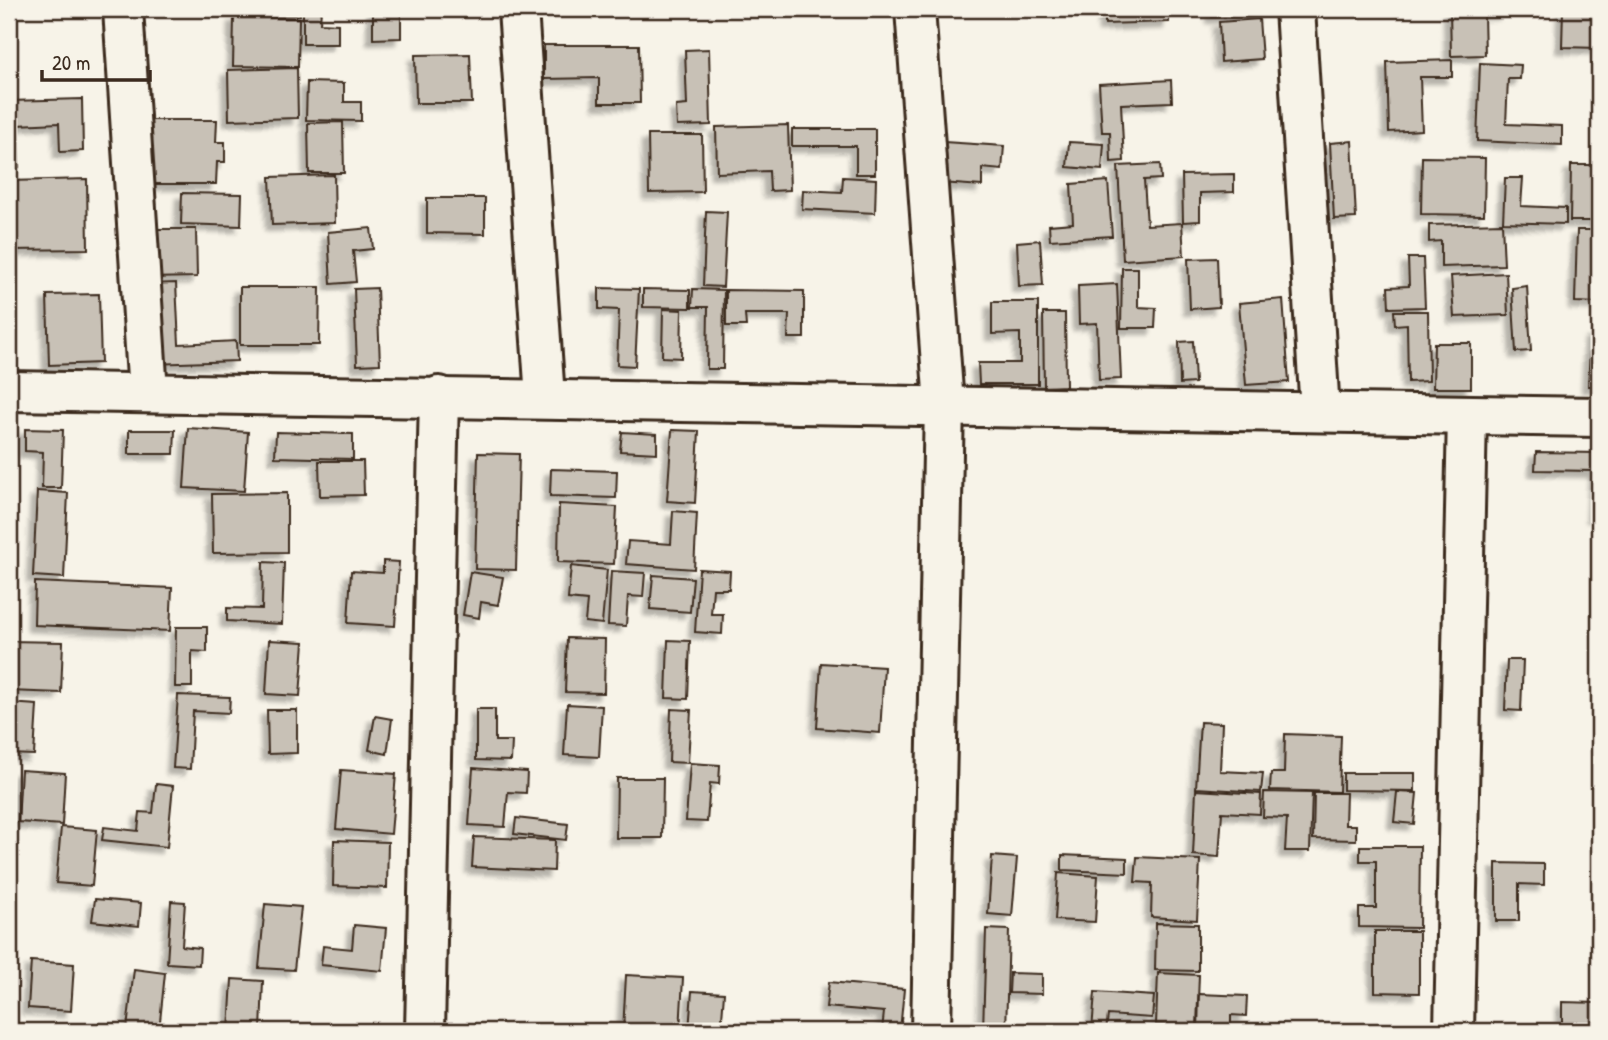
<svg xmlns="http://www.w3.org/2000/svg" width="1608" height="1040" font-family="'Patrick Hand',sans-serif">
<defs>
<filter id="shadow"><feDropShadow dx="-6" dy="6" stdDeviation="2" flood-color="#0004"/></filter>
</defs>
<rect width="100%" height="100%" fill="#f7f3e8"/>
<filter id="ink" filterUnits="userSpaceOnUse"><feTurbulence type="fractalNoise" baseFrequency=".0143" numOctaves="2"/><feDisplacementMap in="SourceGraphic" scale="14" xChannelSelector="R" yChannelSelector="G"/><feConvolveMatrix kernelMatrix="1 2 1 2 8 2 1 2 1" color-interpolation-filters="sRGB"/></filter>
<g filter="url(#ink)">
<g fill="#c8c1b6" stroke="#3b2a1e" stroke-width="2" filter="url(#shadow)">
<path d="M242,9h58v6l-58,1z"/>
<path d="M303,9h18l-1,14 18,1v20h-35z"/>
<path d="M373,9h28v29l-28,1z"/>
<path d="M1105,9h64v13l-64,2z"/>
<path d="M1212,9h51l1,6 -52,2z"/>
<path d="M1450,9h55v4l-21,1 1,41 -34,1z"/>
<path d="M1563,9h36v39l-37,-1z"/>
<path d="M234,17l65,1 -1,49 -65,-1z"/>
<path d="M1259,19l3,40 -41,3 -2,-40z"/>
<path d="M544,45h95l1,58h-41v-25l-55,1z"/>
<path d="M709,49l2,76 -34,1 -1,-20 11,-1 -2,-55z"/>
<path d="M470,54l2,49h-56l-1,-48z"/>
<path d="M1452,60v17h-32l2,53 -33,2 -2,-70z"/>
<path d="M1480,63l41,2 -1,14h-12l-2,45 56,2v19l-85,-4z"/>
<path d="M297,68l1,50 -69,2 -1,-50z"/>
<path d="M1171,80l1,22 -51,2 3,57 -13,1 -1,-30h-8l-3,-48z"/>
<path d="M307,82l37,1v19h17v19l-55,-1z"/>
<path d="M82,99l1,52 -23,1 -1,-29 -42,2 2,42h-10v-66z"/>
<path d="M143,120h74l-1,22h9v20h-8l-1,22h-74z"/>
<path d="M343,122l1,51h-35l-1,-50z"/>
<path d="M788,125l2,65 -20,1 -1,-20 -52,2 -1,-46z"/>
<path d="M792,129h83v45h-19v-28h-64z"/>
<path d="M648,135h54l1,57 -54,1z"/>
<path d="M1352,141l4,77 -22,1 -4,-76z"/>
<path d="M944,142l60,4 -2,24 -20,-2v18l-41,-3z"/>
<path d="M1069,142l35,2 -2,26 -35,-3z"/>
<path d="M1422,157l63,1 -1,57 -63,-1z"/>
<path d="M1160,164l1,15 -17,1 3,45 35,-2 2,33 -61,4 -5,-94z"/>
<path d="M1571,165h28v56h-29z"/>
<path d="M1234,174v18l-34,1v28l-17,1 -1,-47z"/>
<path d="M334,175l1,48 -63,2 -2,-48z"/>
<path d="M843,177l33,2 -1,34 -73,-4 1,-19 39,2z"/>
<path d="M1505,178h18l-2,28 45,2v16l-63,-2z"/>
<path d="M87,179l1,70 -79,1v-69z"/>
<path d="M1108,181l4,55 -62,4 -1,-15 24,-2 -2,-39z"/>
<path d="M182,193l60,1 -1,32 -60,-2z"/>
<path d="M427,198h58v36l-58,-1z"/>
<path d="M706,211l21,1 -4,75 -20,-1z"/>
<path d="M1502,223l2,42 -63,2v-26l-12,1v-17z"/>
<path d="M371,228l2,21 -20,2 3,31 -25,2 -3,-52z"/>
<path d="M148,229h48l1,48 -49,1z"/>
<path d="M1577,230h22v73l-24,-1z"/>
<path d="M1040,240l3,45 -24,1 -2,-44z"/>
<path d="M1217,258l2,49 -29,2 -2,-50z"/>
<path d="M1408,258h15l2,49 -36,1 -1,-21 21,-1z"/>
<path d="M1122,268h16v39l18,1 -1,20h-34z"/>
<path d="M1506,273l2,42 -54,2 -3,-41z"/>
<path d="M176,283l3,61 57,-3 1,20 -85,3 -3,-80z"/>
<path d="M1117,284l4,95 -22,1 -2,-57 -18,1 -1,-38z"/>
<path d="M1527,286l4,65 -15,1 -4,-64z"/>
<path d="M240,287h80l-1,58h-79z"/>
<path d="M377,288l3,76 -23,1 -3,-76z"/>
<path d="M599,288l40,1 -4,77 -18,-1 2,-55 -20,-1z"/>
<path d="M643,289l47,1v18l-47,-1z"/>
<path d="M693,289l31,1 -1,79h-16l1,-62h-16z"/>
<path d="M726,290l78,1v47h-16l1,-24h-44l1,12h-20z"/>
<path d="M99,294l2,69 -52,2 -2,-70z"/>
<path d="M1283,299l6,83 -43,3 -7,-82z"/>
<path d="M992,302h46v82h-59l-1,-21h42v-30l-28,1z"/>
<path d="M663,309l19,1 -1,48 -19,-1z"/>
<path d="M1394,311h34l1,70 -21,1 -1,-58 -12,1z"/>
<path d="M1043,313h22l1,73 -22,1z"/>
<path d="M1591,333h8v53h-11z"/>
<path d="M1193,341l2,42 -15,1 -1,-42z"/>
<path d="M1434,343h37v45h-38z"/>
<path d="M9,427h4l-1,59h-3z"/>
<path d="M188,428l60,4 -4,59 -60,-3z"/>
<path d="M25,429l38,1 -2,58h-19l1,-36 -18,-1z"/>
<path d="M129,430h46l-1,24h-45z"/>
<path d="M672,430l27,1 -4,72 -28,-2z"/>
<path d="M276,432l77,2v25l-78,-2z"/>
<path d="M622,432l35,2v19l-37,-2z"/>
<path d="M1536,452l63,1v63h-6l2,-45 -60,-1z"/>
<path d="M478,453l41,1 -3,116 -41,-1z"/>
<path d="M319,461h44l1,34 -44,1z"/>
<path d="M551,469l66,2 -1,27 -66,-2z"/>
<path d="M37,491l31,2 -4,85 -31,-2z"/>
<path d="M287,493v59l-74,1 -1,-59z"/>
<path d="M559,504l58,3 -3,57 -56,-2z"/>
<path d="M673,511l24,2 -3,56 -68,-5 2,-23 43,3z"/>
<path d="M383,561l16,1 -4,64 -47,-3 3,-52 32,2z"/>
<path d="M263,562l21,1 -2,61 -55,-3v-13l35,1z"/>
<path d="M571,566l36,4 -5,54 -17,-2 2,-21 -19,-2z"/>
<path d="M699,569l31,2 -1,18h-16l-2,25h12l-1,20 -27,-2z"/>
<path d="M611,571l34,2 -2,24 -15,-1 -2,30 -18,-1z"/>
<path d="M470,572l33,5 -5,28 -17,-3 -2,16 -16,-3z"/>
<path d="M653,575l40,3 -3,34 -40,-3z"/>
<path d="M35,582l137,6 -2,43 -136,-6z"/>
<path d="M176,627h31v25l-15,-1v36h-17z"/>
<path d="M567,638l38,1 -1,54 -39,-1z"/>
<path d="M269,640l35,2 -4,54 -34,-2z"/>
<path d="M668,640l22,1 -2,58 -22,-1z"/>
<path d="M9,641l54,1 -2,51 -52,-2z"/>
<path d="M1507,660h16l-2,51 -16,-1z"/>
<path d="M821,663l63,4 -4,66 -63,-5z"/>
<path d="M178,695l52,2 -1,16 -36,-2 -3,58 -17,-1z"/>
<path d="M9,703l28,2 -3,50 -25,-1z"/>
<path d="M567,704l35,2 -3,51 -35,-2z"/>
<path d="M476,709h19v32h17l-1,20 -35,-1z"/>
<path d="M671,709l20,1 -3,53 -19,-1z"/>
<path d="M267,710h30v43l-29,1z"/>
<path d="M375,716l17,3 -5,35 -18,-4z"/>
<path d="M1200,722l22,1 -2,48 43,2 -2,19 -65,-4z"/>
<path d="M1285,734l56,2 -2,56 -69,-2 1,-17h13z"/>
<path d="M690,763l30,2 -1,19 -9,-1 -3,39 -21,-1z"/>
<path d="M473,768l54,4 -1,21 -18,-1 -3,35 -36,-2z"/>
<path d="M21,770l44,3 -3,52 -44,-3z"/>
<path d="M341,770l55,4 -5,60 -55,-5z"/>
<path d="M1343,773h72v18l-72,-1z"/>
<path d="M617,778h46l-1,60h-46z"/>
<path d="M156,784l17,2 -6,61 -65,-7 2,-13 34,4 2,-19 13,1z"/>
<path d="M1196,790l65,4 -1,20 -38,-2 -3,45 -26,-2z"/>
<path d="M1264,792l48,1 -2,58h-25l2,-33 -24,-1z"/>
<path d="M1397,792l20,1 -3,31 -20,-2z"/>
<path d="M1314,793h32l-1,32h11v15l-43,-1z"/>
<path d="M516,818l52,6 -2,16 -52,-6z"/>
<path d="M61,827l36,3 -5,56 -36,-3z"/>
<path d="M474,837l81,3 -1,31 -82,-4z"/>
<path d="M334,840l54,2 -1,46 -54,-2z"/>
<path d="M1360,846h60l-1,82 -60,-1v-19h17v-47h-16z"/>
<path d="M1062,855l65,3v15l-65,-3z"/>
<path d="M992,856l25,2 -5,58 -24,-2z"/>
<path d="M1137,857l63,3 -3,60 -46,-3 1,-34 -17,-1z"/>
<path d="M1496,863l48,1v21l-25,-1v37h-23z"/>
<path d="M1058,873l40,3 -3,46 -40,-2z"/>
<path d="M95,899l46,4 -2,23 -47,-5z"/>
<path d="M171,901l14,1 -3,44 18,2 -1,17 -32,-2z"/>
<path d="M265,904l36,3 -7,63 -35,-2z"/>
<path d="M1156,923l42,1v47l-43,-1z"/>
<path d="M354,925l32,3 -4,43 -61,-6 2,-19 29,3z"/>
<path d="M986,929l23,1 -3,101h-23z"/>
<path d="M1375,931h44v62l-44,-1z"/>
<path d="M31,961l43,3 -3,47 -43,-3z"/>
<path d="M134,969l31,4 -6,58 -32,-2z"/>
<path d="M1010,973l32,1v20l-33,-1z"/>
<path d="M1158,973l41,2 -2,51 -41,-2z"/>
<path d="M626,975l57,3 -3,53h-57z"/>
<path d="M232,979l31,2 -2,50h-32z"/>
<path d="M829,982l75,7 -4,42h-18l2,-19 -58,-5z"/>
<path d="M692,991l32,2 -3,38h-32z"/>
<path d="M1095,992l59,4 -2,22 -44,-3 -2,16h-14z"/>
<path d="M1199,994l48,2 -1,20 -15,-1v16h-33z"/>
<path d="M1562,1002l37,1v28h-16v-4l-21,-1z"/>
</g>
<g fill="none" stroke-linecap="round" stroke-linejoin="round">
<g stroke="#3b2a1e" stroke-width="44">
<g id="street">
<path d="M123,9l25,384"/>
<path d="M518,9l27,389"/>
<path d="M915,9l29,396 -13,626"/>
<path d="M1295,9l25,403"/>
<path d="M9,391l1590,26"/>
<path d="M425,1031l14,-635"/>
<path d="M1454,1031l13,-616"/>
</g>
</g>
<use href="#street" stroke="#f7f3e8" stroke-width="38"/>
</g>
</g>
<rect width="1608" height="1040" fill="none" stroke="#f7f3e8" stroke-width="35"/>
<rect x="18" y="18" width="1573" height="1005" fill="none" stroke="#3b2a1e" stroke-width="2.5" filter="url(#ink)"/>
<path d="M42 70v10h108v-10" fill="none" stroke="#3b2a1e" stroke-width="3.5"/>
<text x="52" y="70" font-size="21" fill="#3b2a1e" stroke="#f7f3e8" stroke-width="5" paint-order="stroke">20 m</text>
</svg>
